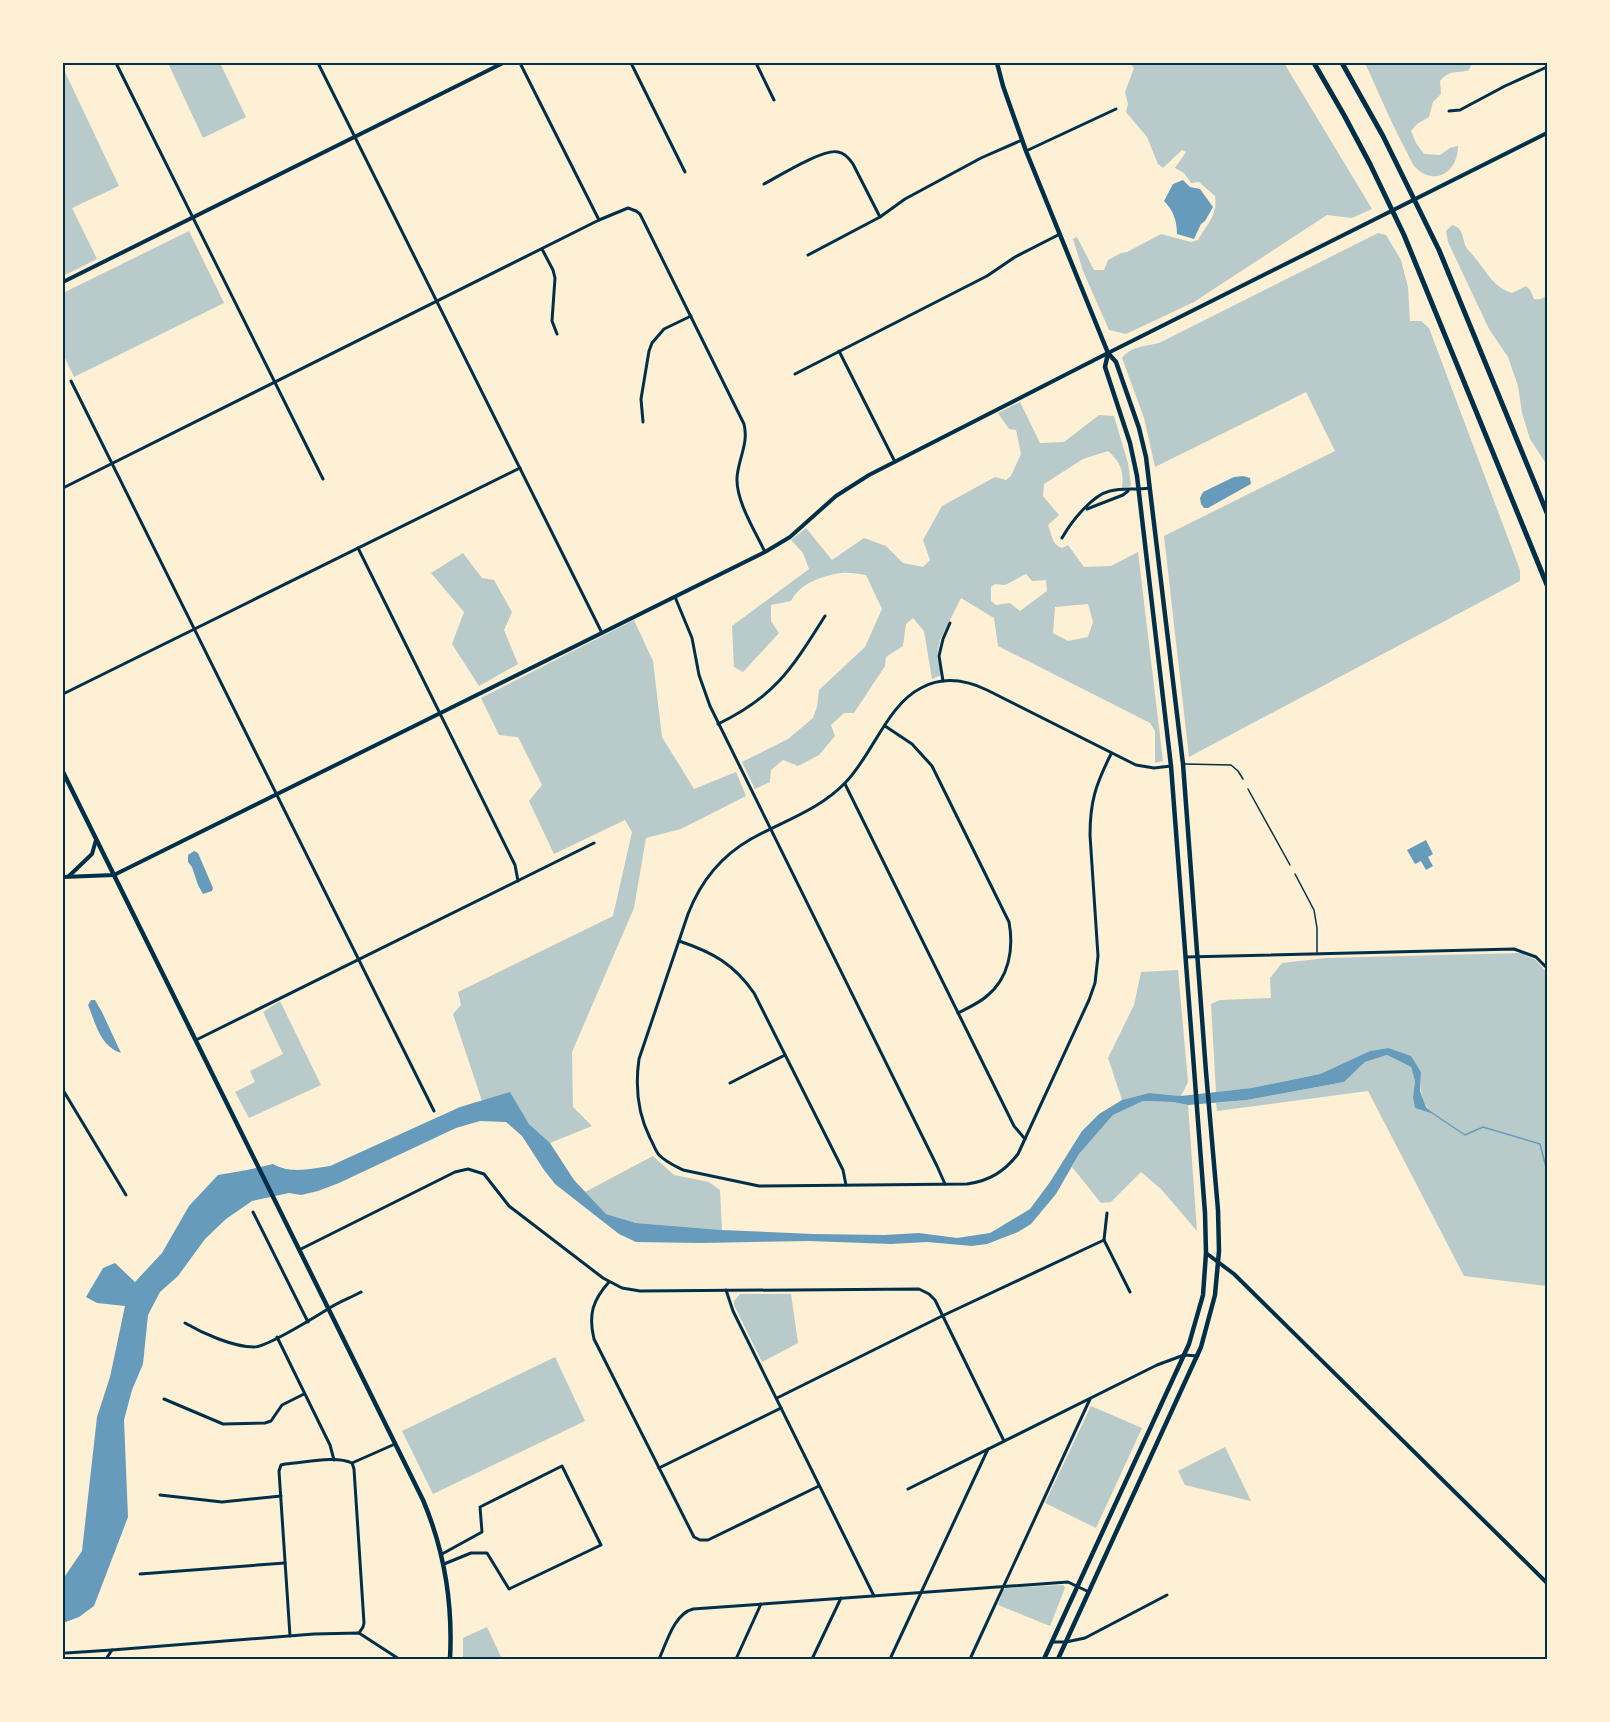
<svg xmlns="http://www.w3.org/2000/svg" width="1610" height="1722" font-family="'Zilla Slab',serif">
<rect width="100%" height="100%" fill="#fdf0d5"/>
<g fill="#b9caca" fill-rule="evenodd">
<path d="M168,63h52l26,54 -43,21z"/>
<path d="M1130,63h154l88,146 -20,9 -25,-3 -133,87 -68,32 -17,-4 -26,-59 -10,-32 4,-2 17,33h10l4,-10 13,-7 6,-1 34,-18 30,8 7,-2c9,-17 20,-24 17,-44l-16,-14 -8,1 -7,-10 -9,-5 11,-16 -4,-2 -19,18 -5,-4 -11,-27 -21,-25 2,-8 -3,-12 9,-24z"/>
<path d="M1365,63h107l-3,7c-13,4 -19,-1 -29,11l1,13 -8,8 -4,15 -12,7 -6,7 5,12 8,11 16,1 10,-7 8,-2c0,25 -22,41 -42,22 -5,-5 -8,-15 -12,-21 -14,-27 -26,-56 -39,-84z"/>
<path d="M64,70l55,116 -47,22 25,51 -34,17z"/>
<path d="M1452,225c12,3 10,13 14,22 2,4 7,7 9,11 12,14 18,29 37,35l14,-7 4,4 4,9c6,1 10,0 13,-6v172l-17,-26 -8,-26 -4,-27 -10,-29 -19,-28 -41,-87 -2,-11z"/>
<path d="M189,231l35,72 -150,74 -11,-23v-61z"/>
<path d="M1378,233l8,2 15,25 7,27 2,34h11l8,7 91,242v11l-331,176 -25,-221 171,-85 -29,-59 -151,75 -11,-49 -22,-60c9,-12 24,-12 37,-15z"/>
<path d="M1020,402l20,41 24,-1 35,-27 15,1 14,47 3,22 -2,2 -7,1c2,-17 -1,-25 -14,-37l-25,8 -39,25 -1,12 16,19 -11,10c4,10 4,20 14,23l6,-3 16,22 27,-1 27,-14 25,209 -8,2v-32l-5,-8 -152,-77 -4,-28 -33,-20 -21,42 -3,17 4,18 -9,4 -8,-48 -11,-13 -7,6 -3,22 -17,11 -1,9 -31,47h-10l-13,12 4,11 -16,19 -21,11 -15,-6 -12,10 -1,12 -15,7 -13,-27 46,-23 25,-21 4,-11 2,-17 46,-43 17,-38 -16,-34c-8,-1 -17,-3 -25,-2 -19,3 -41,10 -50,28l-20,4v16l8,12 -36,39 -9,-5 -2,-41 77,-57 -6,-16 -12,-13 15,-12 26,32 32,-22 22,8 17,17 20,4 7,-7 -7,-20 19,-34 53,-29 11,3 5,-4 10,-22 -5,-24 -7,-1 -11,-16zM1026,574l6,7 14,-1 1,11 -27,20 -10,-8 -14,2 -5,-4v-14l4,-3 10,1zM1088,604l5,18 -5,15 -20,4 -15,-8 2,-26z"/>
<path d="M463,553l19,25 12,2 18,32 -8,18 14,34 -39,22 -27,-42 12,-32 -33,-39z"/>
<path d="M634,620l19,41 9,76 32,52 42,-17 10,24 -65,33 -35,9 -12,70 -62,144 1,55 19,19 -42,17 -21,-19 -19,-31 -28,8 -29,-87 8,-9 -3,-13 155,-76 19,-84 -7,-12 -71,34 -25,-53 13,-16 -24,-48 -19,-2 -18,-37z"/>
<path d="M1521,953l15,7 11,13v313l-83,-10 -96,-185 -151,20 -1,-8 31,-3 97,-18 21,-20 22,-7 24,12 4,14 -2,16 19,16c-12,-12 -12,-25 -11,-42l-33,-23 -18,3 -50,23 -69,14 -35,4 -5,-88 9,-4 51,-2 -1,-20 12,-15 44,-5z"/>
<path d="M1178,970l10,112 -7,14 -32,-3 -27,7 -14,-42 26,-53 7,-33z"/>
<path d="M280,1001l41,84 -72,33 -14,-26 20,-10 -5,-11 33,-17 -20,-42z"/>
<path d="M1143,1101l30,1 15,3 9,126 -36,-42 -20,-17 -30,30 -10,1 -29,-36 7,-13 34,-39z"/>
<path d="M653,1156l21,19 35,7 11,8 2,40 -86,-7 -30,-9 -21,-22z"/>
<path d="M740,1294h51l7,49 -36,19 -28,-57v-4z"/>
<path d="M555,1357l30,64 -152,73 -31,-63z"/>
<path d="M1091,1406l51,22 -46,100 -51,-25z"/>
<path d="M1225,1447l26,54 -66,-16 -7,-14z"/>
<path d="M1063,1585l2,3 -15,38 -52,-21 5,-14 3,-3z"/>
<path d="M487,1627l15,32h-39v-21z"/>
</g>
<g fill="#669bbc">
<path d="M1183,180l7,7 10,2 13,18 -8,14 -4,3 -7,15 -17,-5c0,-14 -4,-24 -13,-33l9,-17z"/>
<path d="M1243,476l7,2 1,6 -2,1 -41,23h-4l-3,-4 -1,-6 3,-6 31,-15z"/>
<path d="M1426,840l7,14 -5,3 5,9 -7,4 -5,-9 -6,3 -8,-14z"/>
<path d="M194,851l4,2 15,35 -1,3 -9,3 -5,-9 -6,-18 -4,-5v-7z"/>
<path d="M91,1000h4l7,12 19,41c-21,-7 -25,-29 -33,-48z"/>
<path d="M1388,1048l23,8 10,16 -1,19 6,16 8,7 -19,-6 -2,-11 2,-16 -4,-14 -24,-12 -22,7 -21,20 -97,18 -59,5 -15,-3 -30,-1 -30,14 -34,39 -23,40 -25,30 -13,8 -31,12 -15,2 -45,-4 -36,2 -82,-3 -109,2 -64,-1 -17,-8 -64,-50 -11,-14 -22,-34 -16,-14 -26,-1 -24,7 -117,55 -21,8 -17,4 -12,-2 -37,8 -26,18 -21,20 -27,37 -18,16 -12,23 -5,49 -11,26 -8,30 4,97 -34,89 -15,11 -16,6v-44l19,-28 15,-134 13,-40 15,-71 -28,-3 -11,-6 17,-29 12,-5 20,19 27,-29 27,-47 29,-31 29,-5 26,-6c17,10 38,5 57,2l130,-59 50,-15 19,32 21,19 24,37 32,34 30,9 86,7 91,4 71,1 35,-2 38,5 33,-5 40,-24 20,-27 32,-51 17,-17 23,-14 27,-7 32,3 70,-8 69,-14 50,-23z"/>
</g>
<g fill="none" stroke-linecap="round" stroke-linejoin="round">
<path stroke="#669bbc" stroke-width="1.5" d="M1432,1113l33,22 18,-8 57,17 7,27"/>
<g stroke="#003049" stroke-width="1.5">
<path d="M1185,764l46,1 7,6 5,8"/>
<path d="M1248,789l42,76"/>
<path d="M1295,874l19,36 3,18v24"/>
</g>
<g stroke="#003049" stroke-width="3">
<path d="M116,63l207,416"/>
<path d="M318,63l284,570"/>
<path d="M520,63l79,157"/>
<path d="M631,63l54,109"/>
<path d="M756,63l18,37"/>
<path d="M1449,111l11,-1 45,-24 42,-19"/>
<path d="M1026,151l90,-42"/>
<path d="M764,184c15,-8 60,-36 74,-32 7,1 11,6 15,12l27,53"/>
<path d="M542,249l11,21 2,8 -3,43 5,13"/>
<path d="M808,255l72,-38 25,-18 76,-41 41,-18"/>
<path d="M839,351l56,111"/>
<path d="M795,374l192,-98 28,-19 45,-23"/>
<path d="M71,381l363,730"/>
<path d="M643,422l-2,-23 8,-48 3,-8 12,-14 27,-13"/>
<path d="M63,488l536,-268 29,-12 8,3 4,3 104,210c5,20 -6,35 -7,54 -1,23 18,53 28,74"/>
<path d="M1087,509l36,-14 5,-4"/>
<path d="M1062,538c9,-16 30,-43 48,-47 12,-3 26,-1 39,-3"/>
<path d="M358,548l157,317 3,16"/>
<path d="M675,597l17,41 7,37 11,31 227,460 8,18"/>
<path d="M943,681l-4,-25 4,-17 7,-16"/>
<path d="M63,694l457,-226"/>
<path d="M718,724c58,-28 74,-56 107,-108"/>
<path d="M885,726l27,18 20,22 77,156c5,27 0,56 -22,74 -8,7 -19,12 -29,17"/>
<path d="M1111,754c-15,30 -21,47 -21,81l8,121 -3,27 -6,17 -71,154c-14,18 -29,27 -51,30l-208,2 -76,-16c-8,-4 -17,-8 -24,-15 -4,-5 -6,-12 -9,-17 -13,-26 -15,-51 -11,-79l49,-145c12,-31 33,-58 63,-75 32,-18 68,-29 94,-56 27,-27 42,-78 76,-95 22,-12 45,-8 66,2l149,75 18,3 17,-2"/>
<path d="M845,784l169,342 11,13"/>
<path d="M679,941c33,11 55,23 75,52l89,177 3,15"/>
<path d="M1186,957l328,-8 22,8 11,11"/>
<path d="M196,1040l398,-197"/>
<path d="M730,1083l55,-28"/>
<path d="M63,1090l63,105"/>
<path d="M253,1212l55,110"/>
<path d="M1104,1240l26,52"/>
<path d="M1104,1240l3,-27"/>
<path d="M299,1250l156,-78 13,-3 16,5 25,32 94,72 19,10 18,3 279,-2 10,5 6,6 69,141"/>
<path d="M609,1282c-16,18 -21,32 -15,57l100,198 6,3h8l111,-54"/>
<path d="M726,1290l7,21 141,285"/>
<path d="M185,1323c17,10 48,24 69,24 13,0 61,-30 74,-38 10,-7 22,-11 33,-17"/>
<path d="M277,1337l53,108 4,15"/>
<path d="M777,1398l165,-82 162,-76"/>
<path d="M164,1399l59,25 42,-1 6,-2 11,-16 22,-11"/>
<path d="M352,1463l43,-19"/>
<path d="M659,1468l122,-60"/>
<path d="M908,1489l249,-124 27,-10 14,1"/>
<path d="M160,1495l62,7 59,-6"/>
<path d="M442,1554l40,-22 -2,-25 82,-41 39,79 -92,44 -22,-36h-16l-27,11"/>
<path d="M140,1574l145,-11"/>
<path d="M290,1636l-11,-165 2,-6 4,-1c19,-1 50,-9 67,-1l2,6 10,154 -1,4 -4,6"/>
<path d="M1053,1642h13l19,-4 82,-43"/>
<path d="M66,1653l46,-3"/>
<path d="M106,1659l6,-9 202,-16 45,-1 40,26"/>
<path d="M659,1659c8,-17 15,-45 34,-50l375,-27 21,10"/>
<path d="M736,1659l25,-55"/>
<path d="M812,1659l29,-61"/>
<path d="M890,1659l98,-210"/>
<path d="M970,1659l120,-260"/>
</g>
<g stroke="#003049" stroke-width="4">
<path d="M63,282l440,-219"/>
<path d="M69,876l23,-22 4,-14"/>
<path d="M63,877l51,-2 651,-323 25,-15 46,-41 33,-21 239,-122 439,-220"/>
<path d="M1206,1253l28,21 313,309"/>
</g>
<g stroke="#003049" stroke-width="4.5">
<path d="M997,63l6,23 23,65 82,202 8,9 23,66 7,29 37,307 23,308 12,138 1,41 -4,44 -14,52 -143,312"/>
<path d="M63,772l360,728c22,52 30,103 27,159"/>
<path d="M1044,1659l145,-315 14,-49 3,-42 -1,-40 -34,-447 -34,-290 -7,-33 -25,-76 3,-14"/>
</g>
<g stroke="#003049" stroke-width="5">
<path d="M1314,63l30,52 26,49 34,71 143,350"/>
<path d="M1342,63l41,73 56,114 108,263"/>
</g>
</g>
<rect width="1610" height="1722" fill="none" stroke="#fdf0d5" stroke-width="129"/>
<rect x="64" y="64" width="1482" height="1594" fill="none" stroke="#003049" stroke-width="2"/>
</svg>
